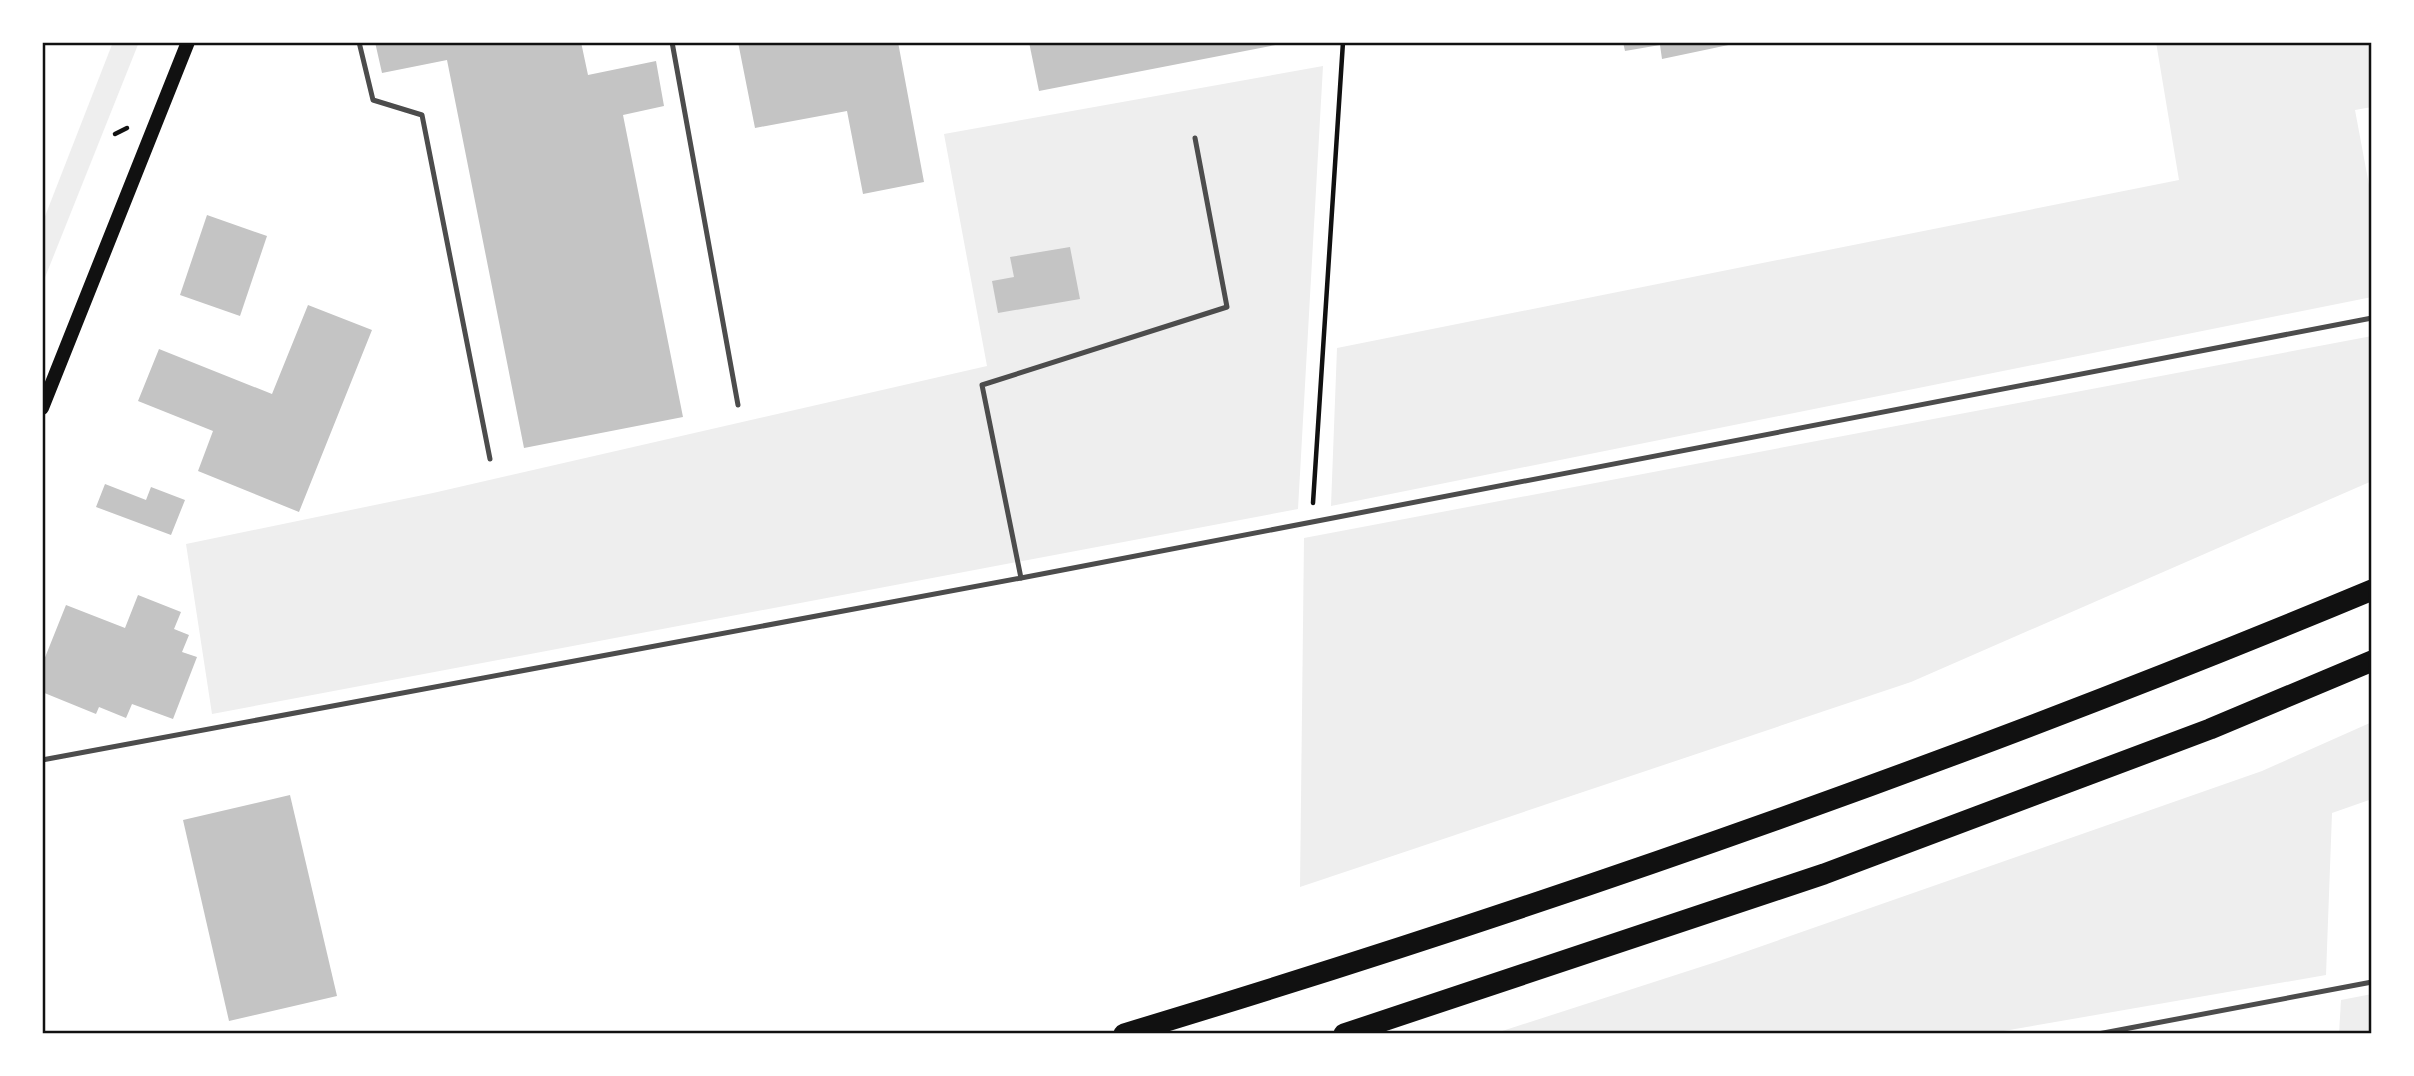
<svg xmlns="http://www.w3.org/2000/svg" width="2414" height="1076" font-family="'Open Sans',sans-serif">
<rect width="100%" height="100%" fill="#fff"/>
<g fill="#eee">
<path d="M113,42h26l-97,243v-61z"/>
<path d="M2156,42h216v65l-17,3 17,91v96l-1041,209 6,-158 842,-168z"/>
<path d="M1323,66l-25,443 -1086,205 -26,-170 247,-51 554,-127 -43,-232z"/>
<path d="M2372,336v145l-461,201 -611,205 4,-349z"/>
<path d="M2372,722v77l-40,14 -6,162 -340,59h-493l226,-73 543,-190z"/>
<path d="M2372,994v40h-33l2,-34z"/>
</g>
<g fill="#c4c4c4">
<path d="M375,42h206l7,33 68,-14 8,45 -41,9 60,302 -159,31 -77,-388 -65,13z"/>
<path d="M738,42h160l26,140 -61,12 -16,-83 -92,17z"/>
<path d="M1029,42h256l1,1 -247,48z"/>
<path d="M1623,42h115v1l-76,16 -2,-14 -35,6z"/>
<path d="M207,215l60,21 -27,80 -60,-21z"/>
<path d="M1070,247l10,52 -82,14 -6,-32 22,-4 -4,-20z"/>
<path d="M308,305l64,25 -73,182 -101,-41 15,-40 -75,-30 21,-52 113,45z"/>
<path d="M105,484l41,16 5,-13 34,13 -14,35 -75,-28z"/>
<path d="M138,595l43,17 -7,17 15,6 -7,17 15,5 -24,62 -41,-15 -6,14 -27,-11 -3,7 -54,-22v-27l24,-60 59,23z"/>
<path d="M290,795l47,201 -108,25 -46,-201z"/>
</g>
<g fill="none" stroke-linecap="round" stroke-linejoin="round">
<g stroke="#111" stroke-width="4.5">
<path d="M115,134l12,-6"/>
<path d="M1313,503l30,-461"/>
</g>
<g stroke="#4c4c4c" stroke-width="5">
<path d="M359,42l14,58 49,15 68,344"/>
<path d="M672,42l66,363"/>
<path d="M1021,578l-39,-193 245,-78 -32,-169"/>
<path d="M42,760l979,-182 1351,-260"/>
<path d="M2098,1034l274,-52"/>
</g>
<path stroke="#111" stroke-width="14" d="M42,408l146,-366"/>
<g stroke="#111" stroke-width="21">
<path d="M1124,1034c423,-128 840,-274 1248,-444"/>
<path d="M1344,1034l480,-160 386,-145 162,-68"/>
</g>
</g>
<rect width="2414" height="1076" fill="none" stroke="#ffffff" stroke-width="88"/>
<rect x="44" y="44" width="2326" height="988" fill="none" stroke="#111" stroke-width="2.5"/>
</svg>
